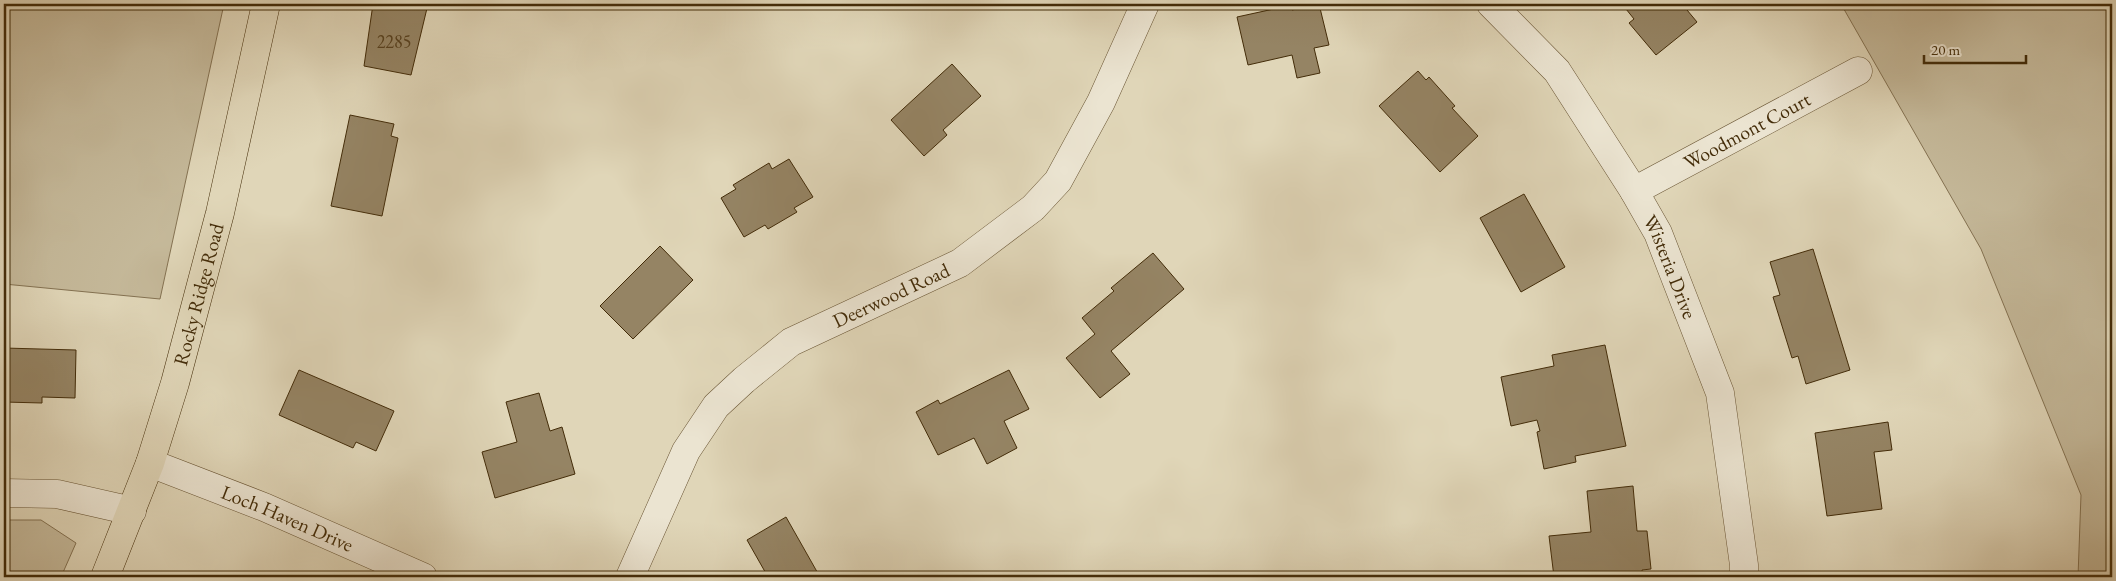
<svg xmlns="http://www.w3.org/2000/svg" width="2116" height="581" font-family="'EB Garamond',serif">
<rect width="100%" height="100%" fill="#e0d6b8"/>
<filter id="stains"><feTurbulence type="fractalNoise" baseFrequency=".004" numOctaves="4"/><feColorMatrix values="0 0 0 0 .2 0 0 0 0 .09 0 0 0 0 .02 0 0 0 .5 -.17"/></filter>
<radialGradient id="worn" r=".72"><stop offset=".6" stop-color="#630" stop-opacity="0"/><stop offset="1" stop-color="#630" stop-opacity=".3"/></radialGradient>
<g fill="#c5b99a" stroke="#847252">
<path d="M4,4h220l-64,295 -156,-15z"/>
<path d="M1841,4h271v573h-34l3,-82 -100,-246z"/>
<path d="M4,520h37l35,23 -15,34h-57z"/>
</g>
<g fill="#958464" stroke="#432c09">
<path d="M373,4h55l-17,71 -47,-9z"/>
<path d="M1319,4l10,41 -15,3 6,25 -23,5 -5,-23 -44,10 -11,-48 55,-12v5z"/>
<path d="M1622,4h60l15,18 -41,33 -27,-32 5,-4z"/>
<path d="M952,64l29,32 -38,34 4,5 -23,21 -33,-36z"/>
<path d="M1418,71l8,9 3,-3 26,29 -3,2 26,28 -38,36 -61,-66z"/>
<path d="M350,115l44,9 -3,12 7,2 -16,78 -51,-10z"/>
<path d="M789,159l24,38 -19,11 3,4 -29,17 -3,-4 -21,12 -23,-39 15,-9 -3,-4 36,-22 3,6z"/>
<path d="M1524,194l41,73 -44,25 -41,-74z"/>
<path d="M660,246l33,34 -60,59 -33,-33z"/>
<path d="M1813,249l37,121 -44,14 -8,-28 -6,2 -19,-61 7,-2 -10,-33z"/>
<path d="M1153,253l31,36 -73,62 19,23 -30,24 -34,-40 29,-24 -13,-16 32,-27 -3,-3z"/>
<path d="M1605,345l21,101 -51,10 1,6 -32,7 -7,-37 3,-1 -3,-11 -26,6 -10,-49 53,-11 -2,-11z"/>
<path d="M4,348l72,2 -1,48 -33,-1v6l-38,-1z"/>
<path d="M299,370l95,41 -18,40 -20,-9 -3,6 -74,-33z"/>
<path d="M1009,370l20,39 -25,12 13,27 -30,16 -13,-26 -36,17 -22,-43 22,-12 2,4z"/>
<path d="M539,393l11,38 12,-4 13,47 -80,24 -13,-46 35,-10 -11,-40z"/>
<path d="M1888,422l4,28 -18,2 8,57 -55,7 -12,-83z"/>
<path d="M1633,486l4,45h10l4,38 -9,1 1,7h-89l-5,-41 42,-4 -4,-41z"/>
<path d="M786,517l34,60h-52l-21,-37z"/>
</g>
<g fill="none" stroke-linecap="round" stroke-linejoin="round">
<g stroke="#6a5635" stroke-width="29">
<g id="minor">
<path id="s1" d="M1491,4l66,67 77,120 24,42 62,160 24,172v12"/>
<path id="s2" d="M1634,191l224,-120"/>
<path id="s3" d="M150,463l114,44 159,70"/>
<path d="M4,493l53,1 75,17"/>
<path id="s4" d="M630,577l56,-126 30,-45 28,-26 47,-38 169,-79 73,-55 25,-27 43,-79 44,-98"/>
</g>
</g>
<g stroke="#432c09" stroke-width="29">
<g id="major">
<path id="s5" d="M105,577l45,-114 25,-80 45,-170 46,-209"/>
</g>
</g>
<use href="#minor" stroke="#ebe4d1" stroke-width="28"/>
<use href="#major" stroke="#e0d6b8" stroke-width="28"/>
</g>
<g text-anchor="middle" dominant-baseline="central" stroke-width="4" stroke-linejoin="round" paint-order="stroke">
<g font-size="18" fill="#584220">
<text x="394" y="41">2285</text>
</g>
<g font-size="20" fill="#432c09" stroke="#ebe4d1">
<text stroke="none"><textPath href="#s2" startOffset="128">Woodmont Court</textPath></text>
<text stroke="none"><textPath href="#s1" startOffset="321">Wisteria Drive</textPath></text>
<text stroke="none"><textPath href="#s5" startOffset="298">Rocky Ridge Road</textPath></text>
<text stroke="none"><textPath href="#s4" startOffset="401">Deerwood Road</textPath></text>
<text stroke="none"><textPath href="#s3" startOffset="148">Loch Haven Drive</textPath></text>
</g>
</g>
<rect width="2116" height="581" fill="none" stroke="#e0d6b8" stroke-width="20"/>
<rect x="5" y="5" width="2106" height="571" fill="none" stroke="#432c09" stroke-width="2.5"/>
<rect x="10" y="10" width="2096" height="561" fill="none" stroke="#432c09"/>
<path d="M1924 55v8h102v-8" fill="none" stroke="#432c09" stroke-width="2.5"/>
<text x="1931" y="55" font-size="15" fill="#432c09" stroke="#ebe4d1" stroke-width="4" paint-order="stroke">20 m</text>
<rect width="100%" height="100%" filter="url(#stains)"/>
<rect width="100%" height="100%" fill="url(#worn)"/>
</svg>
